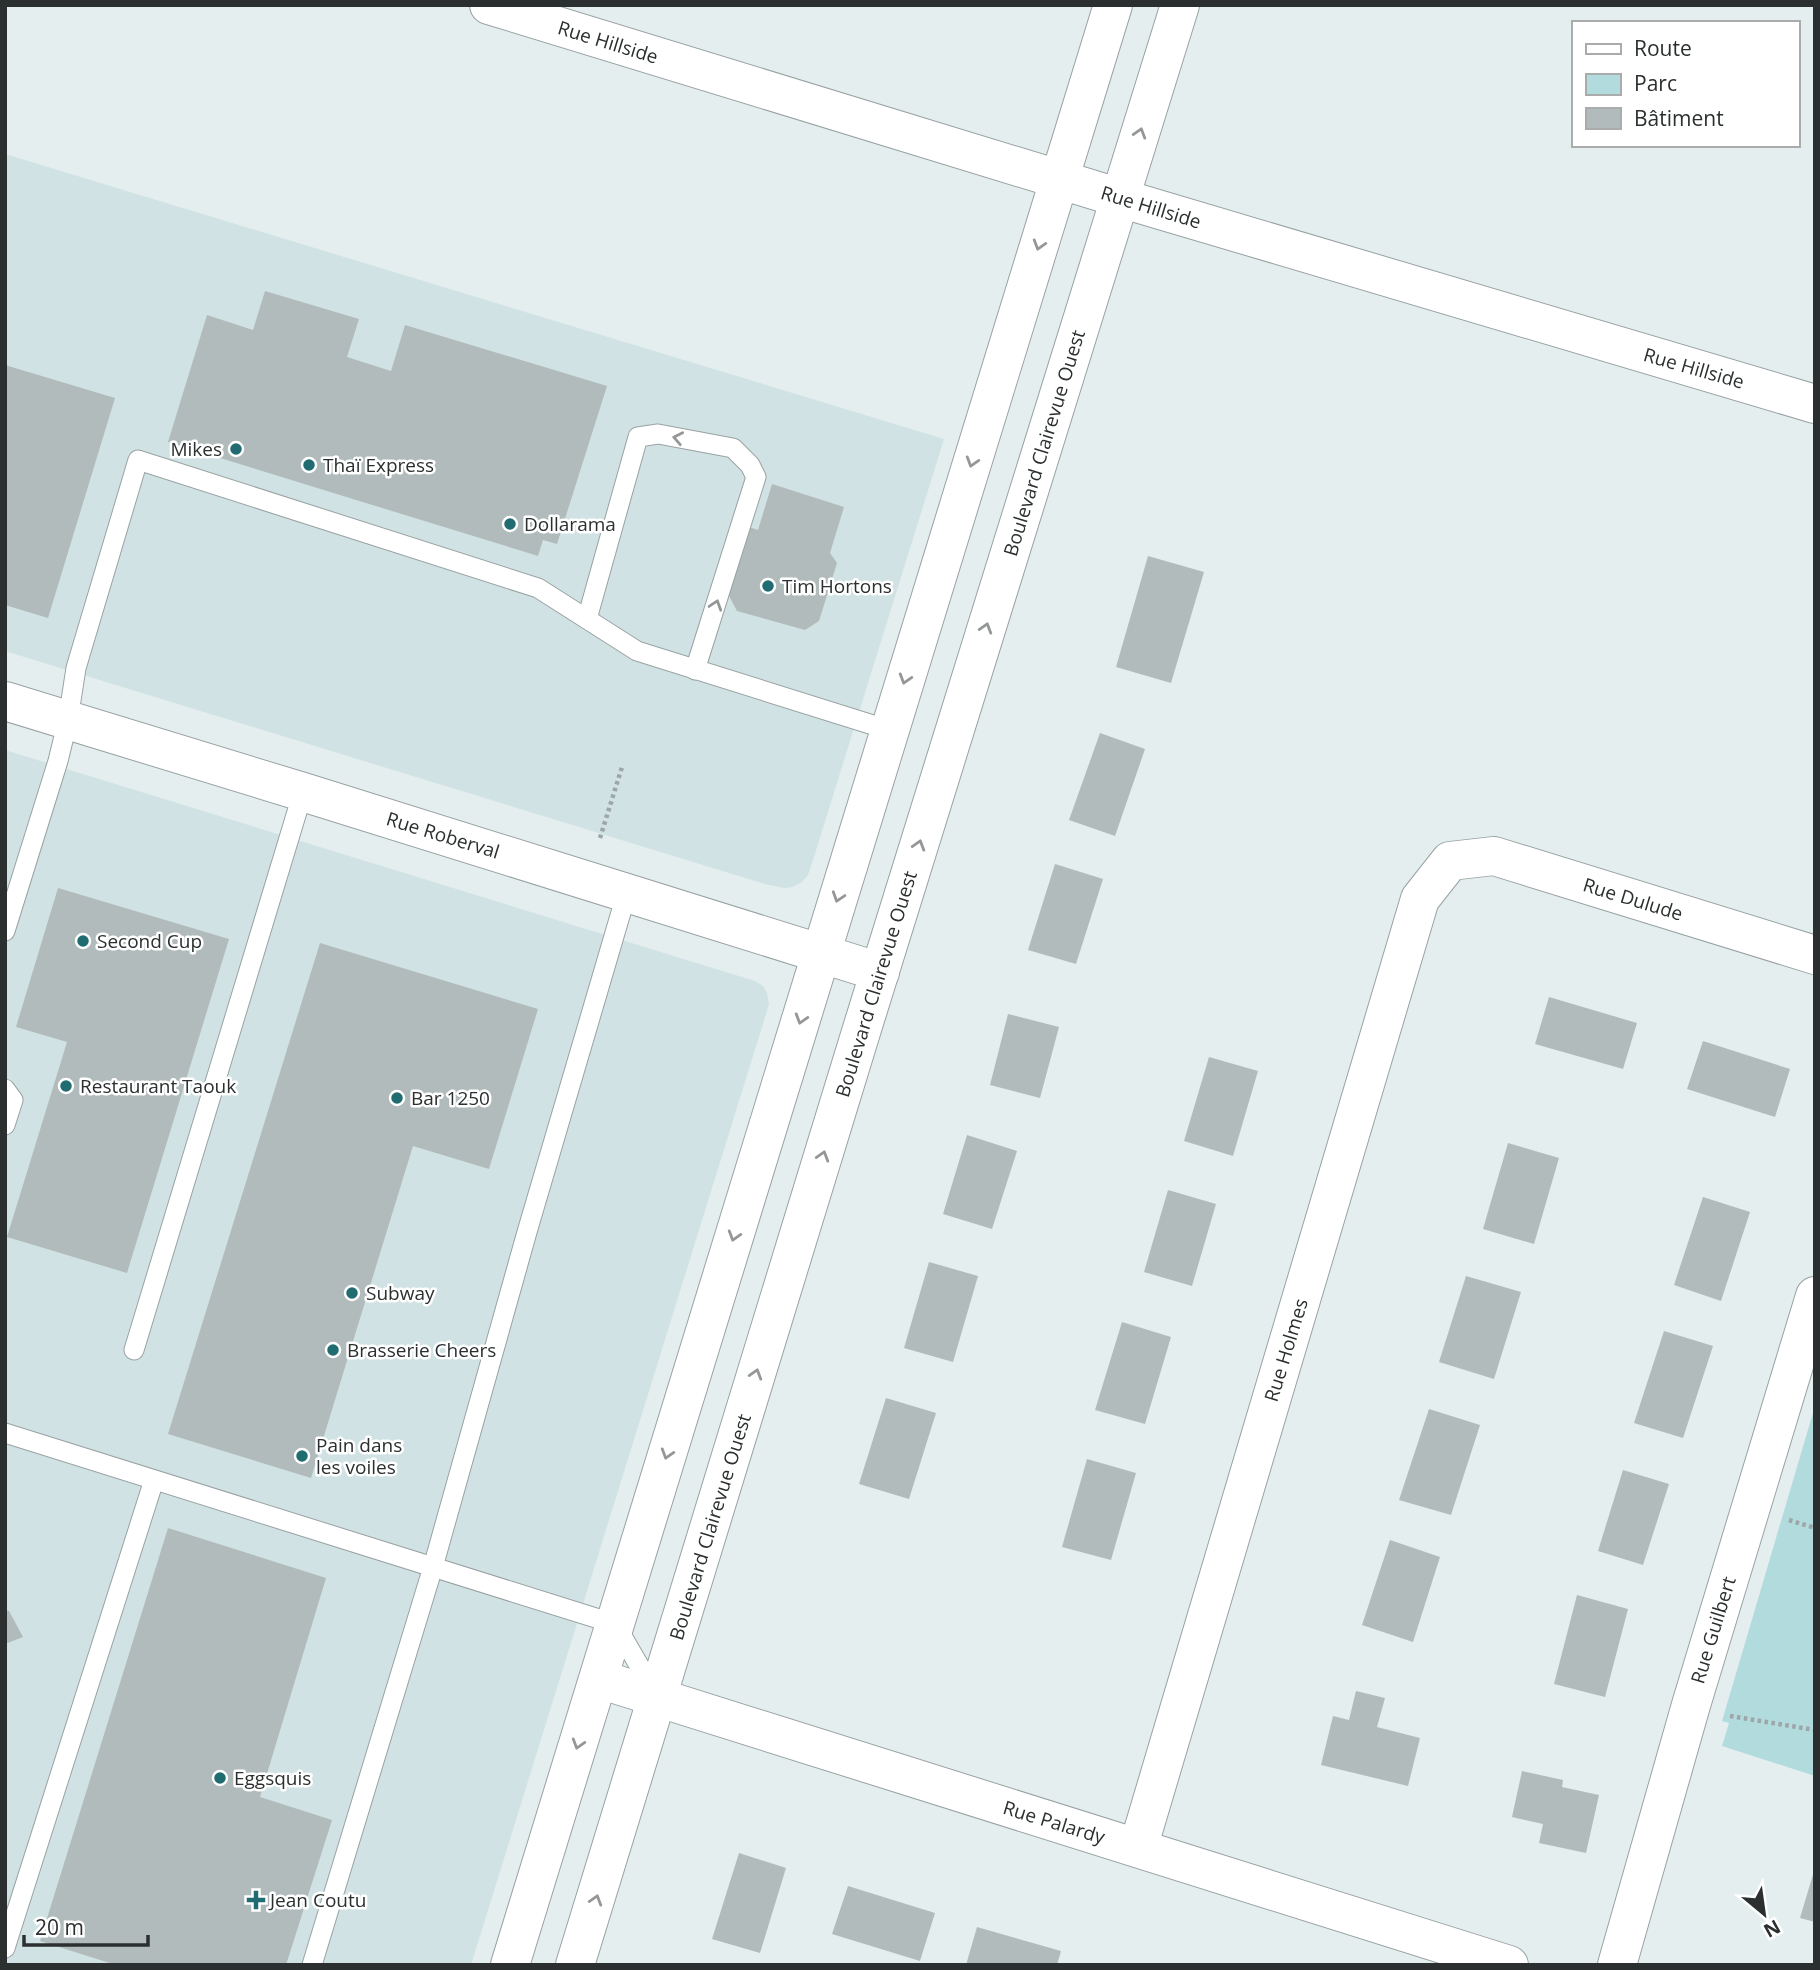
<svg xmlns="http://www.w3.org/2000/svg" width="1820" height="1970" font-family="'Open Sans',sans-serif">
<rect width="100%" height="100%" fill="#e4eeef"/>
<g fill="#d0e2e3">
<path d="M5,154l939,285 -131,421 -5,15 -6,7 -9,5 -9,1 -19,-4 -760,-233z"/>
<path d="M5,750l750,231 8,5 4,7 2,11 -3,10 -295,951h-466z"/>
</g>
<path fill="#b2dbde" d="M1815,1406v370l-93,-30 7,-23 -7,-2z"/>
<g fill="#b1bbbb">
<path d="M265,291l94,28 -12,38 44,14 14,-46 202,61 -50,158 -14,-4 -5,16 -370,-114 39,-127 46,15z"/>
<path d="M5,365l110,33 -67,220 -43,-13z"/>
<path d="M772,484l72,23 -14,46 7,10 -18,58 -14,9 -68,-19 -9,-17 21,-67 9,3z"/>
<path d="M1148,556l56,16 -33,111 -55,-16z"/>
<path d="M1100,733l45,16 -30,87 -46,-16z"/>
<path d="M1055,864l48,15 -27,85 -48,-14z"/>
<path d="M58,888l171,51 -102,334 -120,-36 60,-195 -51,-15z"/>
<path d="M320,943l218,66 -49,160 -76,-23 -102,332 -143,-44z"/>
<path d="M1549,997l88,26 -14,46 -88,-25z"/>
<path d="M1008,1014l51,13 -19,71 -50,-13z"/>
<path d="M1703,1041l87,28 -15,48 -88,-28z"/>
<path d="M1209,1057l49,14 -25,85 -49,-15z"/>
<path d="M967,1135l50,16 -25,78 -49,-15z"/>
<path d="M1508,1143l51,15 -25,86 -51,-15z"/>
<path d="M1168,1190l48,14 -24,82 -48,-14z"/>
<path d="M1703,1197l47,15 -29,89 -47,-16z"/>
<path d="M929,1262l49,14 -25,86 -49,-14z"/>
<path d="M1466,1276l55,16 -27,87 -55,-17z"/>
<path d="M1122,1322l49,15 -26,87 -50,-14z"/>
<path d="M1664,1331l49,15 -30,92 -49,-15z"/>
<path d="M886,1398l50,15 -27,86 -50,-15z"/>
<path d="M1429,1409l51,16 -29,90 -52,-15z"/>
<path d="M1087,1459l49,14 -25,87 -49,-13z"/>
<path d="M1623,1470l46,14 -26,81 -45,-14z"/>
<path d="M168,1528l158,50 -66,219 72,23 -46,145h-170l-76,-24z"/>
<path d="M1390,1540l50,17 -27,85 -51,-17z"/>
<path d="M1577,1595l51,14 -23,88 -51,-13z"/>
<path d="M5,1610l4,1 14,26 -18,7z"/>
<path d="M1356,1691l29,7 -8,29 43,11 -12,48 -87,-21 12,-49 16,4z"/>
<path d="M1522,1771l41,9 -1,7 37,8 -13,58 -47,-10 4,-19 -31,-7z"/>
<path d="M739,1853l47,15 -26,85 -48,-14z"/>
<path d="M1814,1871h1v51l-15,-4z"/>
<path d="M848,1886l87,27 -15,48 -88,-27z"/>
<path d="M977,1927l84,24 -4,14h-91z"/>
</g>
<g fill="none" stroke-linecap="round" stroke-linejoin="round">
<g stroke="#99a2a3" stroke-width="21">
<g id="lane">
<path d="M587,619l51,-182 20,-3 75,14 17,17 6,12 -61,193"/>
<path d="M5,931l53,-170 10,-41 8,-52 62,-208 400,128 99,63 252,79"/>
<path d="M5,1089l8,11 -8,25"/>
<path d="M134,1350l169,-558"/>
<path d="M5,1433l610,191 40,69"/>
<path d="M5,1948l149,-468"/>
<path d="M312,1965l121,-398 94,-335 100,-340"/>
</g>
</g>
<g stroke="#99a2a3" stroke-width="40">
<g id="street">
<path d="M489,5l631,193 695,206"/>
<path d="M5,701l298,91 577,180"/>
<path d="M599,1679l910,286"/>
<path d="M1138,1848l282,-949 30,-38 44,-5 321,99"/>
<path d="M1617,1965l74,-260 124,-409"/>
</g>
</g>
<g stroke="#99a2a3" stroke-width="40">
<g id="secondary">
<path d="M510,1965l603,-1960"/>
<path d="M575,1965l286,-933 319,-1027"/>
</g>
</g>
<g stroke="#9da5a6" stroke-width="4.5" stroke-dasharray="3.5 3.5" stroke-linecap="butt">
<path d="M600,838l22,-71"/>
<path d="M1789,1520l26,8"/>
<path d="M1730,1716l85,14"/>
</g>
<use href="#lane" stroke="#fff" stroke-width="19"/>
<use href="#street" stroke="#fff" stroke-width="38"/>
<use href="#secondary" stroke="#fff" stroke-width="38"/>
</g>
<defs><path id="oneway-chevron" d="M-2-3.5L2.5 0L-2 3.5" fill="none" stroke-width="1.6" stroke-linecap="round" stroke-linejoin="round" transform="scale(1.75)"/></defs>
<g stroke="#959797">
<use href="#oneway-chevron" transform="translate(1140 133) rotate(-73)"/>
<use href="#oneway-chevron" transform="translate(1039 245) rotate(107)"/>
<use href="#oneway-chevron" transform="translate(678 438) rotate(-169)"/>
<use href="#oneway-chevron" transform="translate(972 462) rotate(107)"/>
<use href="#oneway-chevron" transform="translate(716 605) rotate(-72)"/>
<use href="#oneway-chevron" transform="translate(986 628) rotate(-73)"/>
<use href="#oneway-chevron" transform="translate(905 679) rotate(107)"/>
<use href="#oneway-chevron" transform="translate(919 845) rotate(-73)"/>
<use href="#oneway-chevron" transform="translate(838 897) rotate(108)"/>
<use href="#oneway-chevron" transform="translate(801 1019) rotate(107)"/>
<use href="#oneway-chevron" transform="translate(823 1156) rotate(-73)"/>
<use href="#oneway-chevron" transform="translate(734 1236) rotate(107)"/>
<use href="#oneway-chevron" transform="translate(756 1374) rotate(-73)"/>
<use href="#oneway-chevron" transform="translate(667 1454) rotate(107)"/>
<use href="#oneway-chevron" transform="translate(578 1744) rotate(107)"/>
<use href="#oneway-chevron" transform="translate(596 1900) rotate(-73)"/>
</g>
<g fill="#206c71" stroke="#fff" stroke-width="2.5">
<circle cx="236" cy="449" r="7"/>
<circle cx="309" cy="465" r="7"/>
<circle cx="510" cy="524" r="7"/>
<circle cx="768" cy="586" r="7"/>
<circle cx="83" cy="941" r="7"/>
<circle cx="66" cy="1086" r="7"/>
<circle cx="397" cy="1098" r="7"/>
<circle cx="352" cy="1293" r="7"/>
<circle cx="333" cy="1350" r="7"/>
<circle cx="302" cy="1456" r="7"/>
<circle cx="220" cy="1778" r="7"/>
<path d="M252.5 1889.5h7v7h7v7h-7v7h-7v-7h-7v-7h7z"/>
</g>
<g text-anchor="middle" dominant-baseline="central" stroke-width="5" stroke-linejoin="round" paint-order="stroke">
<g font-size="19" fill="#2b2f2f" stroke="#fff">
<text transform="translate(608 42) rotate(17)">Rue Hillside</text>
<text transform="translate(1151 207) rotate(17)">Rue Hillside</text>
<text transform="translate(1694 368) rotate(16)">Rue Hillside</text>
<text transform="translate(1044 443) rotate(-73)">Boulevard Clairevue Ouest</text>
<text transform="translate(443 835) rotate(17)">Rue Roberval</text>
<text transform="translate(1633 899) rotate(17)">Rue Dulude</text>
<text transform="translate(876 984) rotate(-73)">Boulevard Clairevue Ouest</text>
<text transform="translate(1286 1350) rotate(-73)">Rue Holmes</text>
<text transform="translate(710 1527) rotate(-73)">Boulevard Clairevue Ouest</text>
<text transform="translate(1713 1630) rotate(-73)">Rue Guilbert</text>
<text transform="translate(1054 1822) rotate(17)">Rue Palardy</text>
</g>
<g font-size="19" fill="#2b2f2f" stroke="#fff" text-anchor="start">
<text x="222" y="449" text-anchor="end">Mikes</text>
<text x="323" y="465">Thaï Express</text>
<text x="524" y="524">Dollarama</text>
<text x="782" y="586">Tim Hortons</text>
<text x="97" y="941">Second Cup</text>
<text x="80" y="1086">Restaurant Taouk</text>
<text x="411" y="1098">Bar 1250</text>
<text x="366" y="1293">Subway</text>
<text x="347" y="1350">Brasserie Cheers</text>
<text x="316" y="1445">Pain dans<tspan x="316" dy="22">les voiles</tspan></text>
<text x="234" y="1778">Eggsquis</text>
<text x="270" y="1900">Jean Coutu</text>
</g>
</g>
<rect width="1820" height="1970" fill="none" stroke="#2b2f2f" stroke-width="14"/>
<rect x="1572" y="21" width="228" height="126" fill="#ffffff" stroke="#aaacac" stroke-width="2"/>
<rect x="1586" y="44" width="35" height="10" fill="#ffffff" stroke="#aaacac" stroke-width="2"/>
<text x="1634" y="56" font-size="21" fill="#2b2f2f">Route</text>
<rect x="1586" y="74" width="35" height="21" fill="#b2dbde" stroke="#aaacac" stroke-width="2"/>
<text x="1634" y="91" font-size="21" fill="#2b2f2f">Parc</text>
<rect x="1586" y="108" width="35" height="21" fill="#b1bbbb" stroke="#aaacac" stroke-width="2"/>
<text x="1634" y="126" font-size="21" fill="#2b2f2f">Bâtiment</text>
<g transform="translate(1764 1914) rotate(151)" stroke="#ffffff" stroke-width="5" paint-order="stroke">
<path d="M0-5L12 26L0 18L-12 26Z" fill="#2b2f2f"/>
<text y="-10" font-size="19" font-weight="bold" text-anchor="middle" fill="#2b2f2f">N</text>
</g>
<path d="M24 1935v10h124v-10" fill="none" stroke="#2b2f2f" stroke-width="3.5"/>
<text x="35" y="1935" font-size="21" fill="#2b2f2f" stroke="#ffffff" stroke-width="5" paint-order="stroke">20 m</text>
</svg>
